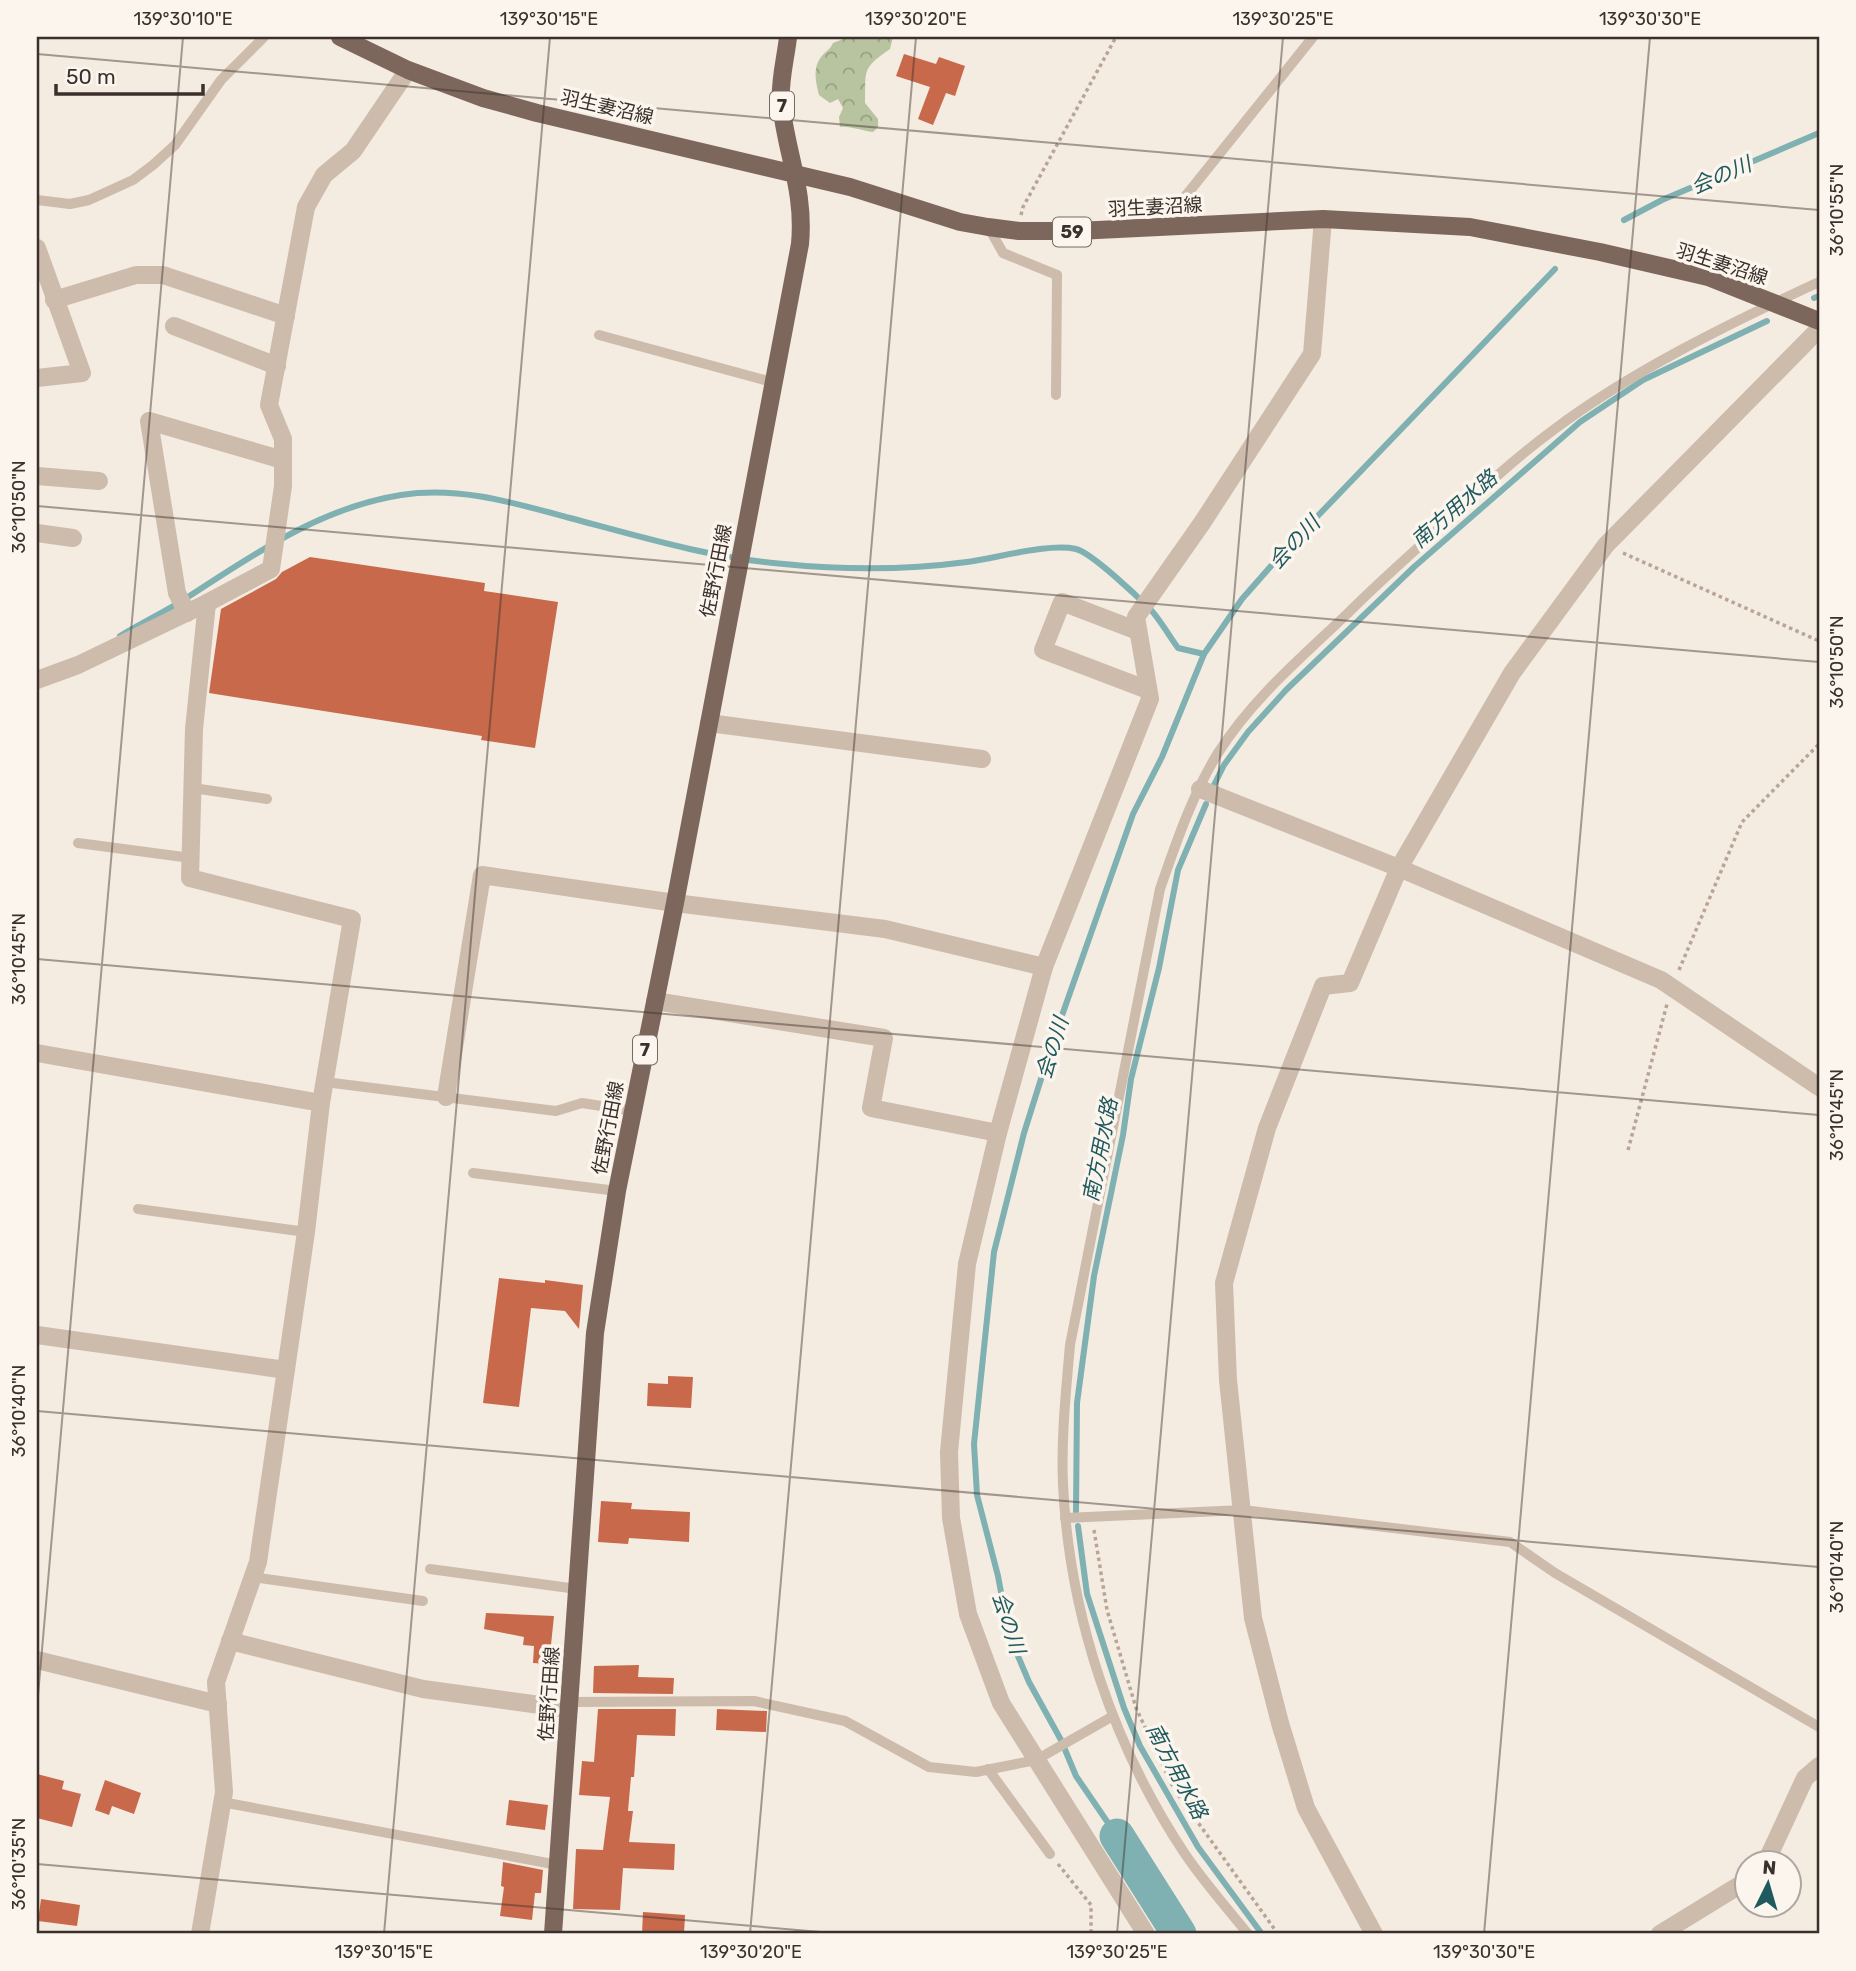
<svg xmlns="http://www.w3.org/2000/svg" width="1856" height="1971" font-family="Rubik,'Noto Sans JP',sans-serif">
<defs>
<pattern id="forest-crowns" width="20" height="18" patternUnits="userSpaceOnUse" patternTransform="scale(1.75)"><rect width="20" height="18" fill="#b8c4a0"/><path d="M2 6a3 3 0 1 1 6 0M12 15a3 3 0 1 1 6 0" fill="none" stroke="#97a083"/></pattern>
</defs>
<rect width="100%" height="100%" fill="#f4ebe1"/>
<path fill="url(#forest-crowns)" d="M848,37h45l-3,12c-29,20 -24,21 -25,54l13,16v8l-5,5c-11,-1 -22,-6 -33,-5l-1,-10 4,-9 -5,-9 -8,4 -11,-8c-3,-13 -7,-28 3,-39 4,-5 8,-6 11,-13z"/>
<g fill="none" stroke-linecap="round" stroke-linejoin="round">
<g stroke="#7fb0b2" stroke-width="6">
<path d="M1624,220l38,-20 157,-67"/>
<path d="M1814,298l5,-2"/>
<path d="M120,636c22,-13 44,-24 65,-37 68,-44 134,-91 216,-104 59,-9 113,8 169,23 71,19 141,40 214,46 60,6 123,6 183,-2 30,-4 81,-19 109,-13 16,4 62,48 75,61 10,11 18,26 27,38l26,6"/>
<path d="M1214,785l10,-20 24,-33 38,-42 128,-123 166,-145 63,-42 124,-59"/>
<path d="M1076,1511l1,-108 17,-127 29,-141 8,-56 28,-111 19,-98 28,-66"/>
<path d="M1078,1526l9,68 37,114 16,38 58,101 64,87"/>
<path d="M1117,1836l-41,-60 -15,-36 -32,-58 -20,-47 -11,-59 -21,-81 -3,-51 20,-192 30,-119 29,-92 80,-227 29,-57 42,-103 38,-55 44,-50 269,-280"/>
</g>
<path stroke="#7fb0b2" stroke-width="35" d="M1117,1836l62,98"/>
</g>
<g fill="#c8694b">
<path d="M904,54l32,10 3,-7 26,9 -10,30 -9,-3 -13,32 -15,-6 12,-32 -34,-11z"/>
<path d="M310,557l175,26 -1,8 74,11 -23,146 -54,-8 1,-4 -273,-43 12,-84 55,-30 6,-7z"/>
<path d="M499,1278l46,5v-3l38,5 -4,44 -14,-18 -34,-3 -12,99 -36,-4z"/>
<path d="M668,1376l25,1 -2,31 -44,-2 1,-23 20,1z"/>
<path d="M601,1501l31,2 -1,6 59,3 -1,30 -60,-4 -1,6 -30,-2z"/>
<path d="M486,1613l68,3 -5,48 -16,-1 1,-17 -11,-1 1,-8 -40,-8z"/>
<path d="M639,1665l-1,12 36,1 -1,16 -80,-1 1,-27z"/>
<path d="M598,1709h78l-1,27 -38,-1 -3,42h-3l-3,34h5l-4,31 46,2 -1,26 -51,-2 -3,42 -47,-1 3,-60 27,1 7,-53 -31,-2 3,-34 12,1z"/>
<path d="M717,1709l50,2 -1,21 -50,-2z"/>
<path d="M37,1774l27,7 -2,8 19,5 -9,33 -35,-9z"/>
<path d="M105,1780l36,13 -7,21 -22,-8 -3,9 -14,-5z"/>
<path d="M509,1800l39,5 -3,25 -39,-5z"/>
<path d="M503,1862l40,8 -2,23h-6l-3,27 -32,-4 4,-29 -3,-1z"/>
<path d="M41,1899l39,6 -3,21 -39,-5z"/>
<path d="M643,1912l42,3 -1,19h-42z"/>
</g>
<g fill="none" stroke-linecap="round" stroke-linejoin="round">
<g stroke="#b9a596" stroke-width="3.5" stroke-dasharray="3.5 3.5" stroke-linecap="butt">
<path d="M1021,215l2,-8 93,-170"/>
<path d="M1623,553l196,88"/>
<path d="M1679,970l63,-148 77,-78"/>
<path d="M1628,1150l39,-146"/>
<path d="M1094,1530l13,80 29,98 38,81 104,145"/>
<path d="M1058,1864l33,41v29"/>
</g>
<g stroke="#cdbbac" stroke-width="10">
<path d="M37,200l33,4 19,-4 44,-20 20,-15 22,-20 46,-65 43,-43"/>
<path d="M1176,227l-1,-16 5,-8 133,-166"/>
<path d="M989,228l14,25 54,22 -1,120"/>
<path d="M599,335l173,47"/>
<path d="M193,788l74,11"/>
<path d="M78,843l113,15"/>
<path d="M325,1082l231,29 26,-8 51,8"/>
<path d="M473,1173l144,18"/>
<path d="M138,1209l168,23"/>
<path d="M1065,1518l178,-8 267,32 45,31 264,154"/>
<path d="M430,1569l147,20"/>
<path d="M252,1577l171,24"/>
<path d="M569,1702l185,-1 91,20 84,46 47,5 60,-12 77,-44"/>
<path d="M988,1769l62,85"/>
<path d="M222,1802l336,63"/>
<path d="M1248,1934c-21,-26 -44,-52 -63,-80 -72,-108 -116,-240 -122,-370 -2,-46 3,-93 7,-139l90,-456c16,-46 32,-94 58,-136 34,-54 83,-95 129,-139 31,-31 64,-60 97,-90 35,-32 70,-65 108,-93 78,-59 178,-108 267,-149"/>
</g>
<g stroke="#cdbbac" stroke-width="18">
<path d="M37,248l45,125 -45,5"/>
<path d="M54,300l82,-25h27l123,41"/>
<path d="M174,326l103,40"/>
<path d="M37,476l62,5"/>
<path d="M37,533l36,5"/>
<path d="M207,603l64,-34 12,-83v-47l-14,-34 37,-198 18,-32 29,-24 55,-81"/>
<path d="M187,613l-10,-20 -28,-172 134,39"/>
<path d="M1138,631l-76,-29 -19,48 105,40"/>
<path d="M37,680l41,-15 129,-62 -13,126 -4,149 162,41 -31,184"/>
<path d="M709,723l273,36"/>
<path d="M1200,789l199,79 262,112 158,107"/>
<path d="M655,1001l229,37 -13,70 127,25"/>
<path d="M37,1053l284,50 -15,129 -48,330 -42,120 8,110 -24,142"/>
<path d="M446,1097l36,-222 193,28 210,26 159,38"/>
<path d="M37,1335l249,35"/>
<path d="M230,1641l193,48 146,20"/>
<path d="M37,1660l181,44"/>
<path d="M1766,1862l39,-84 14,-12"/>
<path d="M1146,1934l-145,-231 -33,-89 -17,-96 -2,-66 18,-188 31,-131 46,-166 106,-268 -14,-82 66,-94 110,-169 11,-135"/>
<path d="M1374,1934l-68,-126 -26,-85 -27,-105 -25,-238 -4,-97 43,-155 56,-142 27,-3 49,-115 113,-195 94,-128 213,-216"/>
<path d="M1660,1934l88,-54"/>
</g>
<g stroke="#7d675c" stroke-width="18">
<path d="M340,37l68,33 75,28 54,15 313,74 110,35 28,5 31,4h58l246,-12 147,8 130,25 108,25 111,44"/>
<path d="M553,1934l42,-601 22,-142 58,-288 125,-659c5,-54 -14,-91 -19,-141 -2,-21 5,-46 7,-66"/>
</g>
</g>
<path fill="none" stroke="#3b302b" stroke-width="2" stroke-opacity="0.45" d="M37,54l1782,156M37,506l1782,156M37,959l1782,156M37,1411l1782,156M37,1707l146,-1670M37,1864l807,70M384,1934l166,-1897M750,1934l166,-1897M1117,1934l166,-1897M1484,1934l166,-1897"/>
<g text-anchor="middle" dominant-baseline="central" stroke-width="7" stroke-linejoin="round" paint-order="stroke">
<g fill="#fbf5ee" stroke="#756b66" stroke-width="2">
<rect x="770" y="91.5" width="24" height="29" rx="5"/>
<rect x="1053" y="217.5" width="38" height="29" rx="5"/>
<rect x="633" y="1035.5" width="24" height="29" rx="5"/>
</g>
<g font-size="18" font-weight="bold" fill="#3b302b">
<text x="782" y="106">7</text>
<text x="1072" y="232">59</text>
<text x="645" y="1050">7</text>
</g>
<g font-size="19" fill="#3b302b" stroke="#fbf5ee">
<text transform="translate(607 107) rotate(13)">羽生妻沼線</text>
<text transform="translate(1155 207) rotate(-3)">羽生妻沼線</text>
<text transform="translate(1722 264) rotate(18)">羽生妻沼線</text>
<text transform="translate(716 571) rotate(-79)">佐野行田線</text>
<text transform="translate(608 1128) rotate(-79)">佐野行田線</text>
<text transform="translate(549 1694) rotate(-86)">佐野行田線</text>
</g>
<g font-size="21" font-style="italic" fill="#1f5a5e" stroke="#fbf5ee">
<text transform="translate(1721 175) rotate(-23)">会の川</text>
<text transform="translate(1454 509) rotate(-41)">南方用水路</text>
<text transform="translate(1294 542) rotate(-47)">会の川</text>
<text transform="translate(1052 1048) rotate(-73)">会の川</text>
<text transform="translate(1100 1150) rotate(-79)">南方用水路</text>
<text transform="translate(1009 1623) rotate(72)">会の川</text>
<text transform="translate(1177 1771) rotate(62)">南方用水路</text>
</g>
</g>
<rect width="1856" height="1971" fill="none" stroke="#fbf5ee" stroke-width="77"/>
<g transform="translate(1768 1884) rotate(5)"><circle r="33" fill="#fbf5ee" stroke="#aea6a0" stroke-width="2"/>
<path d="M0-5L12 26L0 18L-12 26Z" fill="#1f5a5e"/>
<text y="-10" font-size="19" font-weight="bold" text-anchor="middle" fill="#3b302b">N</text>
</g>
<path d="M56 84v10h147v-10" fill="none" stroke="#3b302b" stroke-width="3.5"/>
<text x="66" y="84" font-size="21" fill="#3b302b" stroke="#fbf5ee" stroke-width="5" paint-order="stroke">50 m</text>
<rect x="38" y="38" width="1780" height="1894" fill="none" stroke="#3b302b" stroke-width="2.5"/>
<g font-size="18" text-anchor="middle" fill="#3b302b">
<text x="183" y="25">139°30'10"E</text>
<text x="549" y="25">139°30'15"E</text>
<text x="916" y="25">139°30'20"E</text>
<text x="1283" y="25">139°30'25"E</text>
<text x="1650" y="25">139°30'30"E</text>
<text transform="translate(1837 210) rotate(-90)" y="6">36°10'55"N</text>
<text transform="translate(19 507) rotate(-90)" y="6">36°10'50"N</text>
<text transform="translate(1837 662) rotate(-90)" y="6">36°10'50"N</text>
<text transform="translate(19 959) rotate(-90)" y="6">36°10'45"N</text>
<text transform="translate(1837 1115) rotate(-90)" y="6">36°10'45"N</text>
<text transform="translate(19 1411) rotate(-90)" y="6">36°10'40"N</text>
<text transform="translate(1837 1567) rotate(-90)" y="6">36°10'40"N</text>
<text transform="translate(19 1864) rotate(-90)" y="6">36°10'35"N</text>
<text x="384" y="1958">139°30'15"E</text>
<text x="751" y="1958">139°30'20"E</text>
<text x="1117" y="1958">139°30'25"E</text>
<text x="1484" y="1958">139°30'30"E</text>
</g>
</svg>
